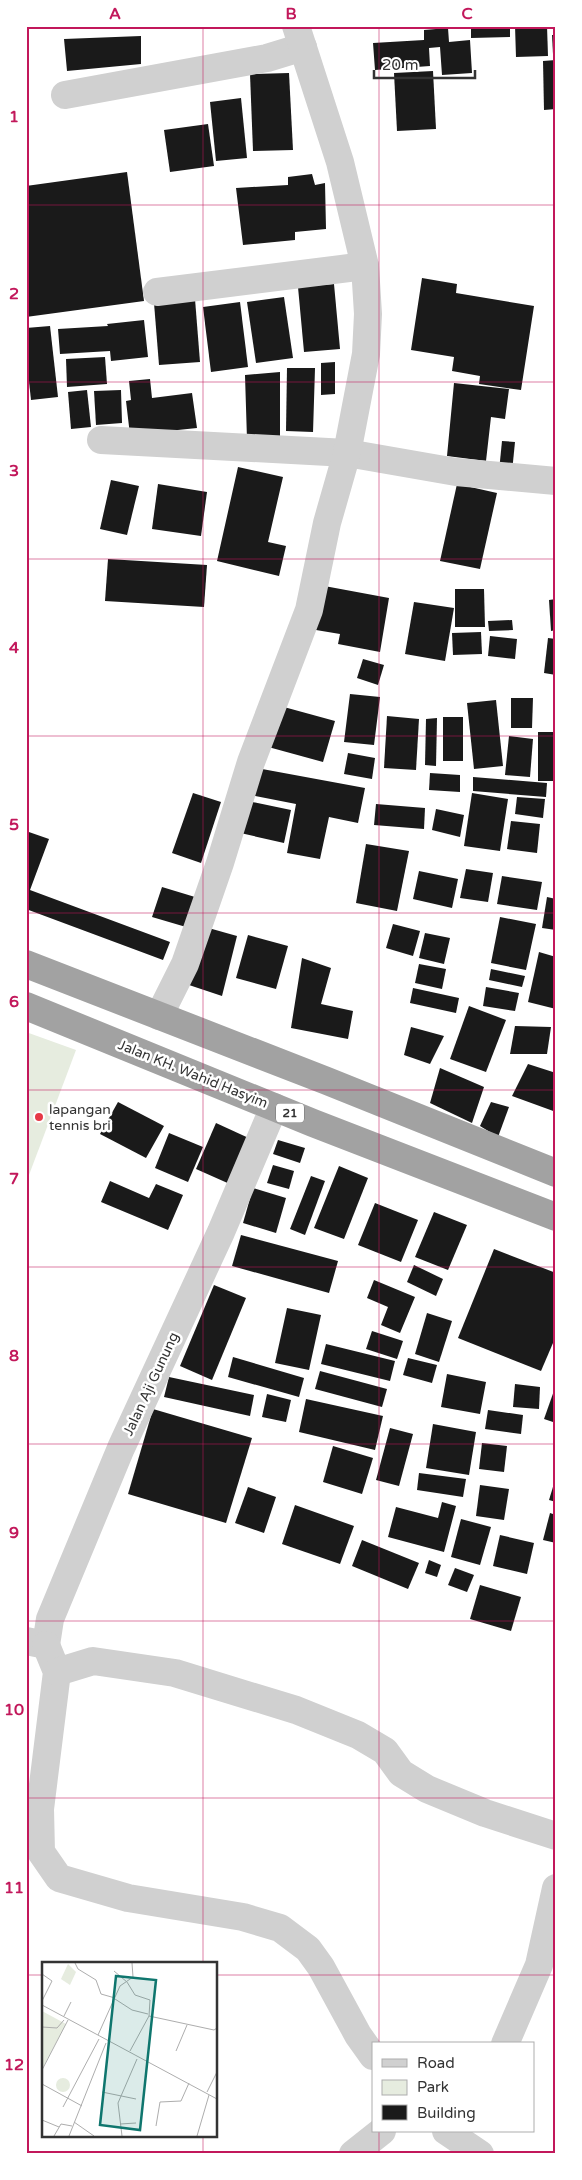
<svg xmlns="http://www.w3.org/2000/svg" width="582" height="2180" font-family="'Varela Round',sans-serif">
<rect width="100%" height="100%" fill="#fff"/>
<path fill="#e6ecdf" d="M26,1032l50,18 -50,133z"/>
<g fill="#1a1a1a">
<path d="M471,26h39v11l-39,1z"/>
<path d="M515,26h32l1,30 -32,1z"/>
<path d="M448,28l1,14 21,-2 2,33 -30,2 -2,-28 -11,1 1,18 -55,4 -2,-27 51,-3v-10z"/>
<path d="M552,35h4v19h-3z"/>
<path d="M141,36v28l-74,7 -3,-32z"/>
<path d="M556,60v49l-12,1 -1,-49z"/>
<path d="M433,71l3,58 -39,2 -3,-58z"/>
<path d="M289,73l4,77 -40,1 -3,-77z"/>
<path d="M241,98l6,60 -31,3 -6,-59z"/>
<path d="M208,124l6,42 -44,6 -6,-42z"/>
<path d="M127,172l17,129 -118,16v-131z"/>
<path d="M312,174l3,11 10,-2 1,46 -31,3v8l-52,5 -7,-57 52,-3v-8z"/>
<path d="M422,278l35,6 -1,9 78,13 -13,84 -42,-6 1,-8 -28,-5 2,-14 -43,-7z"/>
<path d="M334,284l6,65 -36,3 -6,-65z"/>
<path d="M284,297l9,61 -37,5 -9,-61z"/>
<path d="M195,299l5,63 -41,3 -5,-62z"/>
<path d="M240,302l8,65 -37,5 -8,-65z"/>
<path d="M144,320l4,37 -37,4 -1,-10 -50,3 -2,-25 50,-3 -1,-2z"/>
<path d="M50,326l8,71 -27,3 -5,-46v-26z"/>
<path d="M105,357l2,27 -40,3 -1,-28z"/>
<path d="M335,362v32l-14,1v-32z"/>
<path d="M287,368h28l-2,64 -27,-1z"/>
<path d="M280,372v67l-33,1 -2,-65z"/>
<path d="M150,379l2,19 40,-5 5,35 -67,7 -4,-34 5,-1 -2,-19z"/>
<path d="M454,383l55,6 -4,30 -14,-2 -5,44 -39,-5z"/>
<path d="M87,390l4,37 -20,2 -3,-37z"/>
<path d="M121,390l1,33 -26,2 -2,-34z"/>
<path d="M502,441l13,1 -3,30 -13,-1z"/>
<path d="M238,467l45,10 -15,65 18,4 -7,30 -62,-15z"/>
<path d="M111,480l28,6 -12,49 -27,-6z"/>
<path d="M158,484l49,8 -6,44 -49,-7z"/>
<path d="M457,484l40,9 -17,76 -40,-8z"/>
<path d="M108,559l99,6 -3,42 -99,-6z"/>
<path d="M319,585l70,13 -9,54 -42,-8 2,-10 -30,-5z"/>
<path d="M455,589h29l1,38h-30z"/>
<path d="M556,599v31l-5,1 -2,-31z"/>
<path d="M414,602l40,6 -9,53 -40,-7z"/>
<path d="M512,620l1,10 -24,1 -1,-10z"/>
<path d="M481,632l1,22 -29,1 -1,-22z"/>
<path d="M490,636l27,3 -2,20 -27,-3z"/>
<path d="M548,638l8,1v36l-12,-2z"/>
<path d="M363,659l21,6 -6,20 -21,-7z"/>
<path d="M350,694l30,3 -6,48 -30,-3z"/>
<path d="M511,698h22l-1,30h-21z"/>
<path d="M496,700l7,66 -29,3 -7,-66z"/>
<path d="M273,704l62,17 -12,41 -62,-17z"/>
<path d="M387,716l32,3 -3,51 -32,-2z"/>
<rect x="443" y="717" width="20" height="44"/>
<path d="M437,718l-1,48 -11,-1 1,-46z"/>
<rect x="538" y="732" width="18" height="49"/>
<path d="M509,736l24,3 -3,38 -25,-2z"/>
<path d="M348,753l27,5 -3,21 -28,-5z"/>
<path d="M251,767l114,21 -7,35 -29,-6 -9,42 -33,-6 9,-49 -51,-10z"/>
<path d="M430,773l30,2v17l-31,-2z"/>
<path d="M473,777l74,6 -1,14 -73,-6z"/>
<path d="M193,793l28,9 -20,61 -29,-10z"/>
<path d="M472,793l36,6 -8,52 -36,-5z"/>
<path d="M517,797l28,2 -2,19 -28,-4z"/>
<path d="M243,800l48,10 -7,33 -48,-11z"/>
<path d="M376,804l49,4 -1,21 -50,-4z"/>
<path d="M436,809l28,6 -4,22 -28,-7z"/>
<path d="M511,821l29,3 -3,29 -30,-4z"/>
<path d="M26,831l23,8 -19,51 140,52 -7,18 -137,-51z"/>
<path d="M366,844l43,7 -12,60 -41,-8z"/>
<path d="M466,869l27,4 -5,29 -28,-4z"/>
<path d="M419,871l39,8 -6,29 -39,-9z"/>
<path d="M502,876l40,6 -5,28 -40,-6z"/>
<path d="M162,887l33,10 -9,30 -34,-10z"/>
<path d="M547,897l9,2v31l-14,-2z"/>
<path d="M500,917l36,7 -10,46 -35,-7z"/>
<path d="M393,924l27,7 -7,25 -27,-8z"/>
<path d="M205,927l32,9 -15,60 -36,-12z"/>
<path d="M425,933l25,5 -6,26 -25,-6z"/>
<path d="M248,935l40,11 -12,43 -40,-11z"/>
<path d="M539,952l17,5v52l-28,-7z"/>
<path d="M302,958l29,10 -10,36 32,7 -5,28 -57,-11z"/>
<path d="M419,964l27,5 -4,20 -27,-6z"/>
<path d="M491,969l34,7 -3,11 -33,-7z"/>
<path d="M486,987l33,6 -4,18 -32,-5z"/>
<path d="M413,988l46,10 -3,15 -46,-10z"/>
<path d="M469,1006l37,14 -20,52 -36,-13z"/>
<path d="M515,1026l36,1 -4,27h-37z"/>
<path d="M411,1027l33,9 -14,28 -26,-9z"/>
<path d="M528,1064l28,9v39l-44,-16z"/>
<path d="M440,1068l44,19 -12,36 -42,-20z"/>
<path d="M118,1102l46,24 -18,32 -46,-24z"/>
<path d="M491,1102l18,5 -11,30 -18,-11z"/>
<path d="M216,1123l37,17 -21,45 -36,-16z"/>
<path d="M169,1133l34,14 -15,35 -33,-14z"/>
<path d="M278,1140l27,8 -5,15 -27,-9z"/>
<path d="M273,1165l21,6 -5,18 -22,-6z"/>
<path d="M339,1166l29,12 -24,61 -30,-11z"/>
<path d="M311,1176l14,5 -20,54 -15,-6z"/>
<path d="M110,1181l39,17 7,-14 27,11 -15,35 -67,-28z"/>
<path d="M253,1188l33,10 -10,35 -33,-10z"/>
<path d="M375,1203l43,17 -17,42 -43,-17z"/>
<path d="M434,1212l33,13 -19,45 -33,-13z"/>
<path d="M241,1235l97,26 -9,32 -97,-27z"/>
<path d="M494,1249l62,24v63l-15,35 -83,-33z"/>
<path d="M414,1265l29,14 -7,17 -29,-14z"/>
<path d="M374,1280l41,17 -15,36 -19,-8 7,-18 -21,-9z"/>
<path d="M214,1285l32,13 -34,82 -32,-14z"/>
<path d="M287,1308l34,7 -12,55 -34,-7z"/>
<path d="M427,1313l25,8 -13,41 -24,-8z"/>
<path d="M372,1331l31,10 -6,18 -31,-10z"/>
<path d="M326,1344l69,17 -5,20 -69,-17z"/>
<path d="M233,1357l71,21 -5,19 -71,-20z"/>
<path d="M408,1358l29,7 -5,18 -29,-8z"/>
<path d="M320,1371l67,18 -5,18 -67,-18z"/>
<path d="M447,1374l39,8 -6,32 -39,-7z"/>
<path d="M169,1377l85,18 -4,21 -86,-19z"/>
<path d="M515,1384l25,3 -1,22 -26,-2z"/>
<path d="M556,1385v38l-12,-4z"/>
<path d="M267,1394l24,6 -5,22 -24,-5z"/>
<path d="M306,1399l77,17 -8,34 -76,-18z"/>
<path d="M153,1409l99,29 -26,85 -98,-29z"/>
<path d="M488,1410l35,5 -2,19 -36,-5z"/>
<path d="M433,1424l43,8 -7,43 -43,-7z"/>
<path d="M390,1428l23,6 -14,52 -23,-6z"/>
<path d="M482,1443l25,3 -3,26 -25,-3z"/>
<path d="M333,1446l40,12 -11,36 -39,-12z"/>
<path d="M419,1473l47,6 -3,18 -46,-7z"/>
<path d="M556,1477v25l-7,-2z"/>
<path d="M480,1485l29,4 -5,31 -28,-4z"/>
<path d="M248,1487l28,10 -12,36 -29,-10z"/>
<path d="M442,1502l14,4 -12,46 -56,-15 8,-30 42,11z"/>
<path d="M295,1505l59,21 -14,38 -58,-20z"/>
<path d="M550,1513l6,2v28l-13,-3z"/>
<path d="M461,1519l30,8 -11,38 -29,-8z"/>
<path d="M500,1535l34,8 -7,31 -34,-8z"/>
<path d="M362,1540l57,23 -11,26 -56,-23z"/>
<path d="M429,1560l12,5 -4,12 -12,-4z"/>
<path d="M455,1568l19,7 -7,17 -19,-7z"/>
<path d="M480,1585l41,12 -10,34 -41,-12z"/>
</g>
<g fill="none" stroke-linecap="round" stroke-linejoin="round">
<g stroke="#d0d0d0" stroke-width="28">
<path d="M65,95l202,-37 36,-11"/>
<path d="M157,292l208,-26"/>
<path d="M101,440l246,13 109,19 100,9"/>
<path d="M159,1016l26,-52 35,-101 31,-101 58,-152 18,-87 20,-70 19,-99 2,-40 -3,-48 -25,-104 -44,-136"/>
<path d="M26,1641l20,4 4,-26 71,-171 100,-216 53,-125"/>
<path d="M46,1645l11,27 -17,137 1,43 18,26 69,20 115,19 37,11 28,21 13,18 37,68 15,21"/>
<path d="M57,1672l36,-11 82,12 121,37 62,25 27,16 16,22 26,16 58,24 71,23"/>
<path d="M505,2044l34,-79 17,-77"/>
<path d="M446,2131l34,23"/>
<path d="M353,2154l29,-23"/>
</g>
<g stroke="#a2a2a2" stroke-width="28">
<path d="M26,964l301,117 229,92"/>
<path d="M26,1006l287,117 243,94"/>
</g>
</g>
<path fill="none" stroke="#c2185b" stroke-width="1" stroke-opacity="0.55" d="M203,26v1938M379,26v2018M26,205h530M26,382h530M26,559h530M26,736h530M26,913h530M26,1090h530M26,1267h530M26,1444h530M26,1621h530M26,1798h530M26,1975h18M216,1975h340M379,2131v23M203,2136v18"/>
<circle fill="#e63946" stroke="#fff" stroke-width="2" cx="39" cy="1117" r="5"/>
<g text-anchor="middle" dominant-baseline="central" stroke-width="5" stroke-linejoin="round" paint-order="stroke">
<rect fill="#fff" stroke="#707070" stroke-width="1" x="276" y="1103.5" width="28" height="19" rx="4"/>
<g font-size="12" font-weight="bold" fill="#333">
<text x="290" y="1113">21</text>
</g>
<g font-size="14" fill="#333" stroke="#fff">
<text transform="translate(193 1074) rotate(22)">Jalan KH. Wahid Hasyim</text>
<text transform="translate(151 1384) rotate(-65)">Jalan Aji Gunung</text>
</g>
<g font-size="14" fill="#333" stroke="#fff" text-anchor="start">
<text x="49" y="1109">lapangan<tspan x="49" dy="16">tennis bri</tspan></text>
</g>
</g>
<g transform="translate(42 1962)">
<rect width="175" height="175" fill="#fff"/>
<path d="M26,2l8,8 -6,13 -9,-6zM0,49l24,13 -24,45zM14 123a7 7 0 1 1 14 0a7 7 0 1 1-14 0Z" fill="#e6ecdf"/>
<path fill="none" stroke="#adadad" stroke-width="1" d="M33,1l3,6 18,11 5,14 14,4M72,9l13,11 8,13 15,5 -1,16M0,12l10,7 -10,20M73,37l17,11 16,4M0,43l175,94M22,54l7,-14M0,65l15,1 7,-8M56,73l22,-49 13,-9 -1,-14M88,89l19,-35 65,14 3,-2M134,89l11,-26M0,108l26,-50M0,122l40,22M60,130l34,7M165,130l10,-20M21,145l36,-68M0,158l17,7M32,160l20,14M78,162l16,-1M114,164l4,-24 21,-1 8,-18M12,174l7,-12 11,2M27,174l37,-93M80,174l-4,-33 19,-44M155,174l12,-41"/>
<path fill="#0f766e" fill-opacity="0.15" stroke="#0f766e" stroke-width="2.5" d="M74,14l40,4 -16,150 -40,-5z"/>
<rect width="175" height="175" fill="none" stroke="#333" stroke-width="2.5"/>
</g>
<rect width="582" height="2180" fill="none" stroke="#ffffff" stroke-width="55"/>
<rect x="372" y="2042" width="162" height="90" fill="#ffffff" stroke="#adadad"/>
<rect x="382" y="2059" width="25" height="8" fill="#d0d0d0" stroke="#adadad"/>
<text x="417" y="2068" font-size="15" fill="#333333">Road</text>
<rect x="382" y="2080" width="25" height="15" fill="#e6ecdf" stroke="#adadad"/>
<text x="417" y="2092" font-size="15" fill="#333333">Park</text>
<rect x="382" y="2105" width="25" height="15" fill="#1a1a1a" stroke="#adadad"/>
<text x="417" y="2118" font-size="15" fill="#333333">Building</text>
<path d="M374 70v8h101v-8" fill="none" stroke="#333333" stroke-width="2.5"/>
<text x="382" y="70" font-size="15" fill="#333333" stroke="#ffffff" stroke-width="4" paint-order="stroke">20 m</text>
<rect x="28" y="28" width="526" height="2124" fill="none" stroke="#c2185b" stroke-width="2"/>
<g font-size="16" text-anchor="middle" font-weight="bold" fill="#c2185b">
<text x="115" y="19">A</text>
<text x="291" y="19">B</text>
<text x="467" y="19">C</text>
<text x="14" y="122">1</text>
<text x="14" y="299">2</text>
<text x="14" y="476">3</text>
<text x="14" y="653">4</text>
<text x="14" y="830">5</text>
<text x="14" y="1007">6</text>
<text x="14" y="1184">7</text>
<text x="14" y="1361">8</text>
<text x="14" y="1538">9</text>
<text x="14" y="1715">10</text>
<text x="14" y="1893">11</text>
<text x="14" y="2070">12</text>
</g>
</svg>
